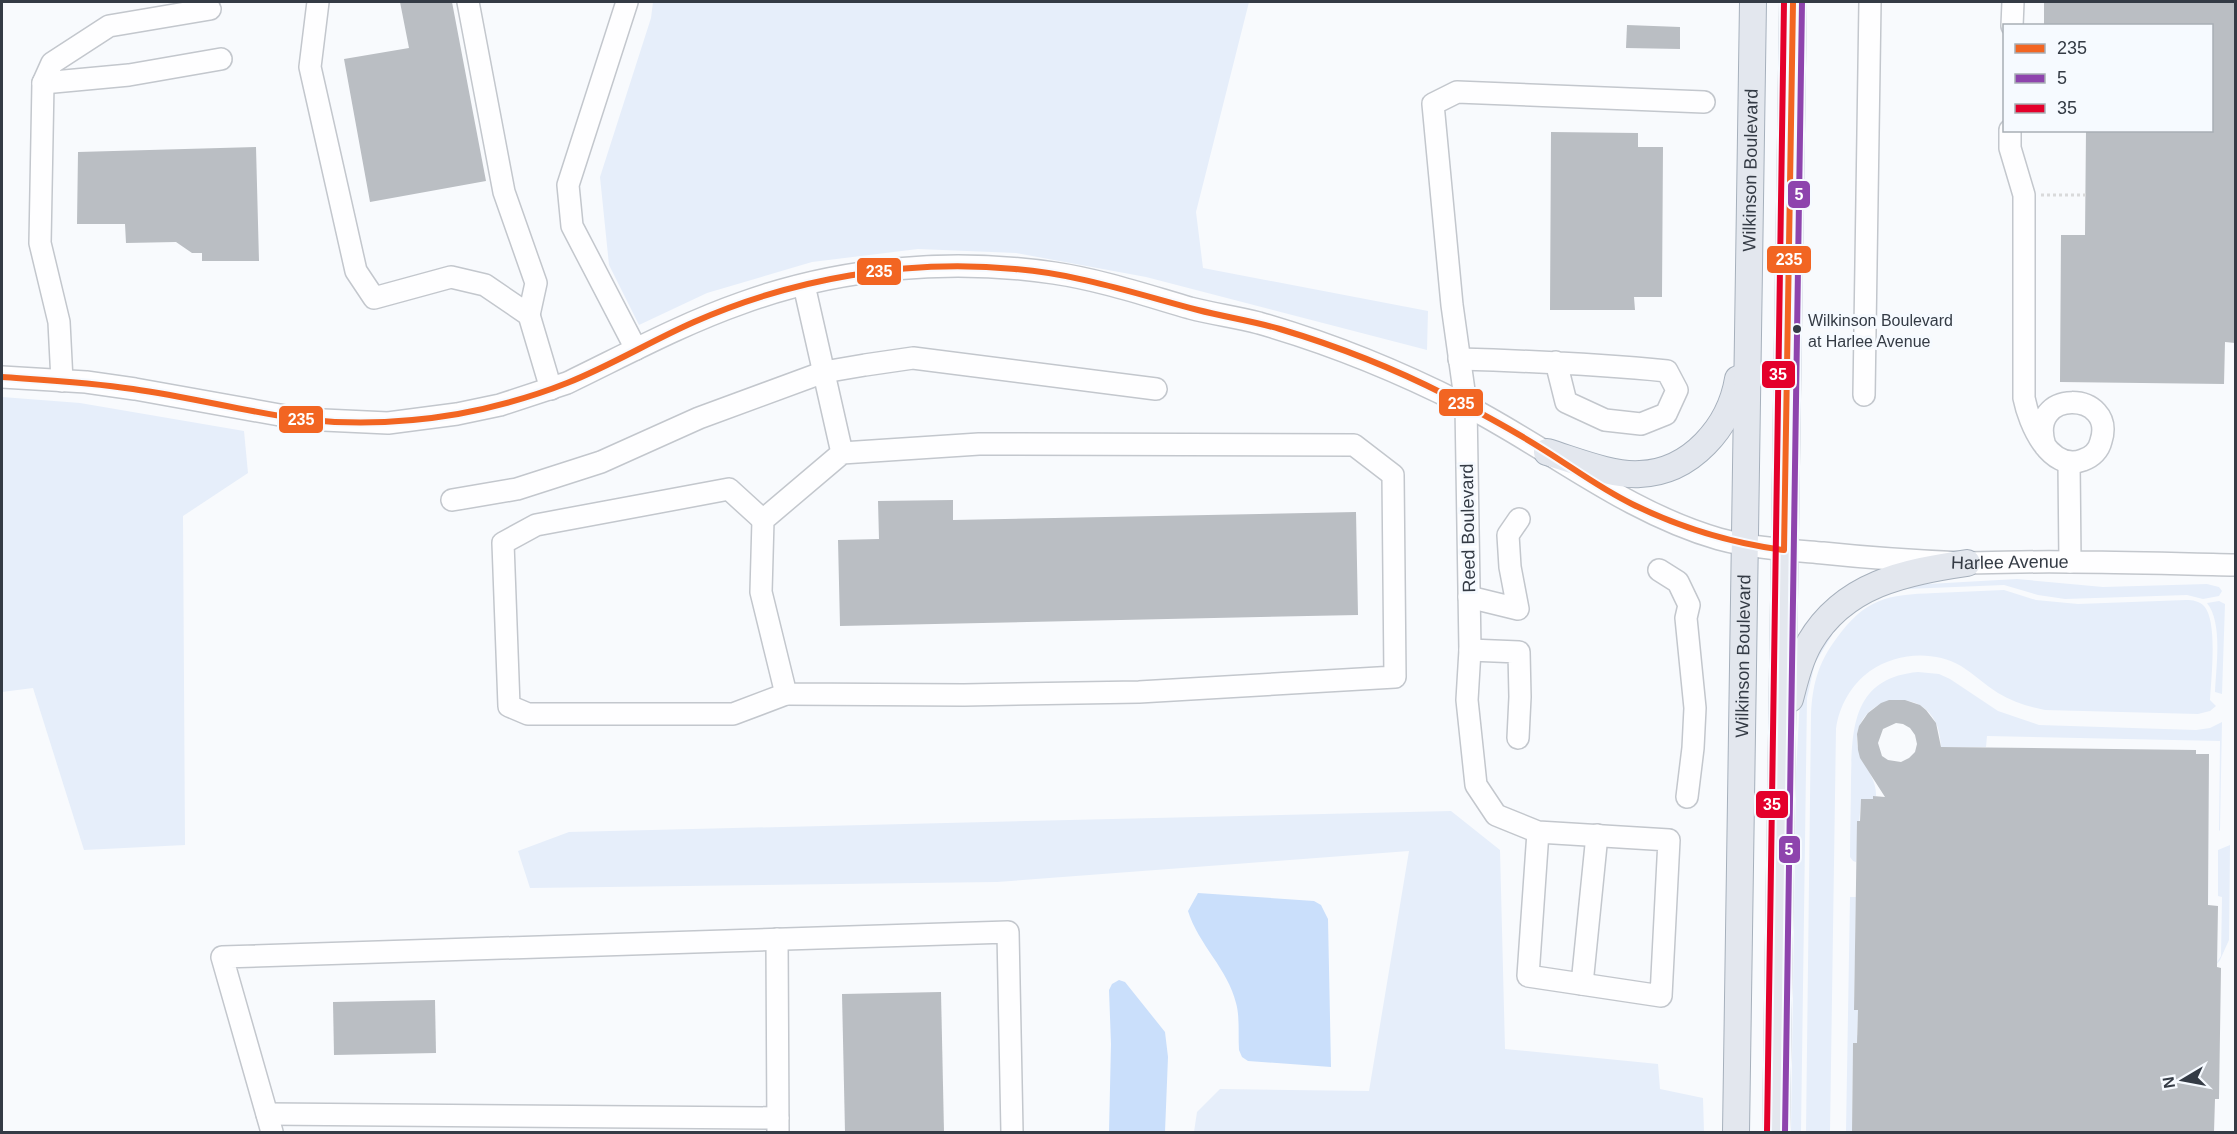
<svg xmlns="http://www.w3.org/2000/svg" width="2237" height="1134" font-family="Helvetica,sans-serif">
<rect width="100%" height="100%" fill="#f8fafd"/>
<g fill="#e6eefa">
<path d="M653,2h596l-53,210 7,56 225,43 -1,39 -281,-73 -130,-24 -98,-4 -106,13 -105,31 -68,32 -30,-60 -9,-88 51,-159z"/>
<path d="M2,397l78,6 164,28 4,42 -65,43 2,329 -101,5 -51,-162 -31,4z"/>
<path d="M2017,579l86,8 104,-3 12,3 3,4 -3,5 -16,3 -16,-4 -122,4 -27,-4 -34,-10 -98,4 -20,5 -25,11 -18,14 -9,13 -1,-8c23,-22 47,-33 77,-39z"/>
<path d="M2004,590l32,10 42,4 108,-4c7,0 13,1 18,6 14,15 7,73 6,94l6,6 -6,5 -12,3 -153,-4c-16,-3 -32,-8 -47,-17 -13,-8 -24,-19 -37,-27 -28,-16 -65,-13 -91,5 -19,14 -31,35 -34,58l-6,403h-24l5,-416c1,-30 7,-53 25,-77 30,-41 50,-44 99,-46 23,-1 46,-2 69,-3z"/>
<path d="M2219,601l6,3 -3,90 -7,-2c1,-24 8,-69 -8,-89z"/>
<path d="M1832,635l-17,28 -8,35 -6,434h-10l5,-358 4,-77 23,-61z"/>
<path d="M1918,672l21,2 11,5 48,32 41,14 157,5 14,-2 12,-6 -2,108 -1,1 1,-90 -233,-5 -1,11h-44l-1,50c0,-19 3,-58 -5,-74 -17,-37 -74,-27 -79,13 -2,24 20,37 19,60h-3v3l-12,1 -5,62 -3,-1 -3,-4c0,-26 1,-52 1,-78 1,-52 2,-101 67,-107z"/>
<path d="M1451,811l49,39 5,199 153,15 2,25 43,9 1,34h-510l3,-20 23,-23 149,2 40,-240 -412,31 -467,6 -12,-37 51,-19z"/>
<path d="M2230,845l-1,95 -9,20 -6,7 7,-11 1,-59 -4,-1v-46z"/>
<path d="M1850,897h6l-2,113h15l-11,6 -1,19 12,8h-16l-1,89h-6z"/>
</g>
<g fill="#cadffb">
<path d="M1198,893l116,8 7,4 7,14 3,148 -83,-6 -6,-4 -3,-7c-1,-15 1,-33 -3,-47 -8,-34 -38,-59 -48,-92z"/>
<path d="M1119,980l6,2 40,50 3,25 -3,75h-56l2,-88 -2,-54 3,-6z"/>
</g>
<g fill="#babec3" fill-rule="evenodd">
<path d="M400,2h52l34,179 -116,21 -26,-143 65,-11z"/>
<path d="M2044,2h191v341l-10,-1 -1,42 -164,-2 1,-147h24l1,-105h125v-104h-167z"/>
<path d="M1627,25l53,2v22l-54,-1z"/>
<path d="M1551,132l87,1v14h25l-1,150h-28l1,13h-85z"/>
<path d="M256,147l3,114h-57v-8h-10l-16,-11 -50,1 -1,-19h-48l1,-72z"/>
<path d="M953,500v20l403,-8 2,103 -518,11 -2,-86 41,-1 -1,-38z"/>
<path d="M1889,700h16l15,5 6,5 10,13 5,24 255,3v4h13l-1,151 10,1 -1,61 4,1 -2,131h-4l-1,33h-362l1,-89h4l1,-33h-4l3,-189h3l1,-22h12v-3l12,1 -25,-39 -2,-8 -1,-16 2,-8 9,-13 13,-10zM1896,723l7,1 7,4 5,7 2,9 -2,8 -6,6 -8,4 -13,-2 -6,-4 -4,-13 5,-14z"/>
<path d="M941,992l3,140h-99l-3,-138z"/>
<path d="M435,1000l1,53 -102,2 -1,-53z"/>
</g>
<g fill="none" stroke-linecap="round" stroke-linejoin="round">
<g stroke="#c3c7cd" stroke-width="24">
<g id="minor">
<path d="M318,2l-8,65 46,204 18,27 77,-21 34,8 44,30 22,74"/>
<path d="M468,2l36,190 32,91 -7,32"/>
<path d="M627,2l-59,183 4,41 64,123"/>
<path d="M2012,26l1,-24"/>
<path d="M43,83l86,-8 92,-16"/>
<path d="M2010,130v18l14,47v203c5,25 26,75 59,62 9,-3 16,-10 18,-19 16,-50 -75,-54 -56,5"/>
<path d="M804,285l38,168 137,-9 375,1 39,30 2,202 -256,15 -175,3 -178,-1 -25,-102 2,-72 79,-67"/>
<path d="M1459,359c69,2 138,5 208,12l10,19 -11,24 -25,10 -36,-4 -39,-18 -10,-40"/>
<path id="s1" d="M2,377l84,5 49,7 167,30 86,4 69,-9 43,-9 67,-22c58,-28 115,-59 175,-80 99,-36 209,-45 312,-30 47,7 91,22 136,35 23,6 46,9 69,15 70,20 139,48 204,81 86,44 162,108 256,135 33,9 69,11 104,14 47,5 93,8 140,10 35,0 70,-2 106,-1 55,0 111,2 167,3"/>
<path d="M62,381l-3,-59 -19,-79 3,-160 9,-20 57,-37 101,-17"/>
<path d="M1864,395l6,-393"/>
<path d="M2069,462l1,100"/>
<path d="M452,500l65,-11 84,-27 98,-44 125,-46 41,-7 48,-7 243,31"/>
<path d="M763,520l-34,-31 -193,36 -33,18 6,163 19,8h205l53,-20"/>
<path d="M1659,570l19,12 11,23 -3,13 9,90 -2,40 -6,49"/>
<path d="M1469,597l49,12 -8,-42 -2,-32 11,-16"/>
<path d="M1470,650l49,2 1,45 -2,41"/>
<path d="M1538,832l-10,144 133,20 8,-156 -131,-8 -42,-17 -20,-30 -9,-85 3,-50 -4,-245 -14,-100 -19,-201 24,-12 247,10"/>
<path d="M777,939l1,193"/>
<path d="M1582,984l15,-149"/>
<path d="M267,1114l511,4"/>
<path d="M272,1132l-50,-175 786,-25 4,200"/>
</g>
</g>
<g stroke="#a6b0bc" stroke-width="28">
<g id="major">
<path d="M1547,452c27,8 65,24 93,22 51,-2 90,-47 98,-95"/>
<path d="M1790,699c5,-19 10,-40 20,-57 34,-58 95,-70 157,-79"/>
<path id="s2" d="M1736,1132l17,-1130"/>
<path d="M1776,1132l17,-1130"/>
</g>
</g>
<path stroke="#d9dadb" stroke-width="3" stroke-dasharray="3 3" stroke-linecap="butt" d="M2041,195h45"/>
<use href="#minor" stroke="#fefeff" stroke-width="21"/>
<use href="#major" stroke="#e3e7ee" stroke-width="26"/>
<g stroke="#f6faff" stroke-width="10">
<path id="bus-1" d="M2,377c44,3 87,5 131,12 56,8 111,22 166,30 53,6 107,4 159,-5 37,-7 74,-17 109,-31 43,-17 84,-42 127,-61 100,-44 212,-63 321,-53 63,5 122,25 183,41 27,7 55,11 82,19 57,17 113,39 166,66 33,17 67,35 98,55 29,18 57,39 88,54 49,24 98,39 152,46l9,-548"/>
</g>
<g stroke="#f6faff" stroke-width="10">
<path id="bus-2" d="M1785,1132l17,-1130"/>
</g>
<g stroke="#f6faff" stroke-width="10">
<path id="bus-3" d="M1767,1132l17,-1130"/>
</g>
<use href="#bus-1" stroke="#f26522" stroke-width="6"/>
<use href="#bus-2" stroke="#8e44ad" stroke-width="6"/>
<use href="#bus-3" stroke="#e4002b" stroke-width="6"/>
</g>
<circle fill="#343b45" stroke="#f6faff" stroke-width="2" cx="1797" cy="329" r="5"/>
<g text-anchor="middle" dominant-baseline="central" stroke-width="6" stroke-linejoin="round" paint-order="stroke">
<g font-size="16" fill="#343b45" stroke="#f6faff" text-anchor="start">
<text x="1808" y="320">Wilkinson Boulevard<tspan x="1808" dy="21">at Harlee Avenue</tspan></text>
</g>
<g font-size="18" fill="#343b45" stroke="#f6faff">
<text stroke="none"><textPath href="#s2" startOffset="962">Wilkinson Boulevard</textPath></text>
<text transform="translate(1468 528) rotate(-91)">Reed Boulevard</text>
<text stroke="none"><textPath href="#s1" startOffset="2096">Harlee Avenue</textPath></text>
<text stroke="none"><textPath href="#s2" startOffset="476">Wilkinson Boulevard</textPath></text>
</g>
</g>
<g stroke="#f6faff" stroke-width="2">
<rect x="1787" y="180" width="24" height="29" rx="6" fill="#8e44ad"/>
<rect x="1766" y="245" width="46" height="29" rx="6" fill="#f26522"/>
<rect x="856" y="257" width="46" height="29" rx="6" fill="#f26522"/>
<rect x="1761" y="360" width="35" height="29" rx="6" fill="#e4002b"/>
<rect x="1438" y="388" width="46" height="29" rx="6" fill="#f26522"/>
<rect x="278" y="405" width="46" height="29" rx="6" fill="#f26522"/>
<rect x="1755" y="790" width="34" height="29" rx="6" fill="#e4002b"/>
<rect x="1778" y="835" width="23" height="29" rx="6" fill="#8e44ad"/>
</g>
<g font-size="16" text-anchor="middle" font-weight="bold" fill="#fff">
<text x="1799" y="200">5</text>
<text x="1789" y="265">235</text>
<text x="879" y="277">235</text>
<text x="1778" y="380">35</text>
<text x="1461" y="409">235</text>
<text x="301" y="425">235</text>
<text x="1772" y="810">35</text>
<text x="1789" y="855">5</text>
</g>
<rect width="2237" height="1134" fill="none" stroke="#343b45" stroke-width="6"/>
<rect x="2003" y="24" width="210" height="108" fill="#f6faff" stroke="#a8aeb5" stroke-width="1.5"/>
<rect x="2015" y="44" width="30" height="9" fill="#f26522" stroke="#a8aeb5" stroke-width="1.5"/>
<text x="2057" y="54" font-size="18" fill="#343b45">235</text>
<rect x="2015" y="74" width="30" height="9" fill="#8e44ad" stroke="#a8aeb5" stroke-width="1.5"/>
<text x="2057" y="84" font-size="18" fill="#343b45">5</text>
<rect x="2015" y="104" width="30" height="9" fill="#e4002b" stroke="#a8aeb5" stroke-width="1.5"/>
<text x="2057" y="114" font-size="18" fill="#343b45">35</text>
<g transform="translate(2183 1080) rotate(260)" stroke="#f6faff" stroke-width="4.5" paint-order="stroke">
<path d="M0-4.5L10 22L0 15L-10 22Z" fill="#343b45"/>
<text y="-9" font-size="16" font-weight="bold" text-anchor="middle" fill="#343b45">N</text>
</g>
</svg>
